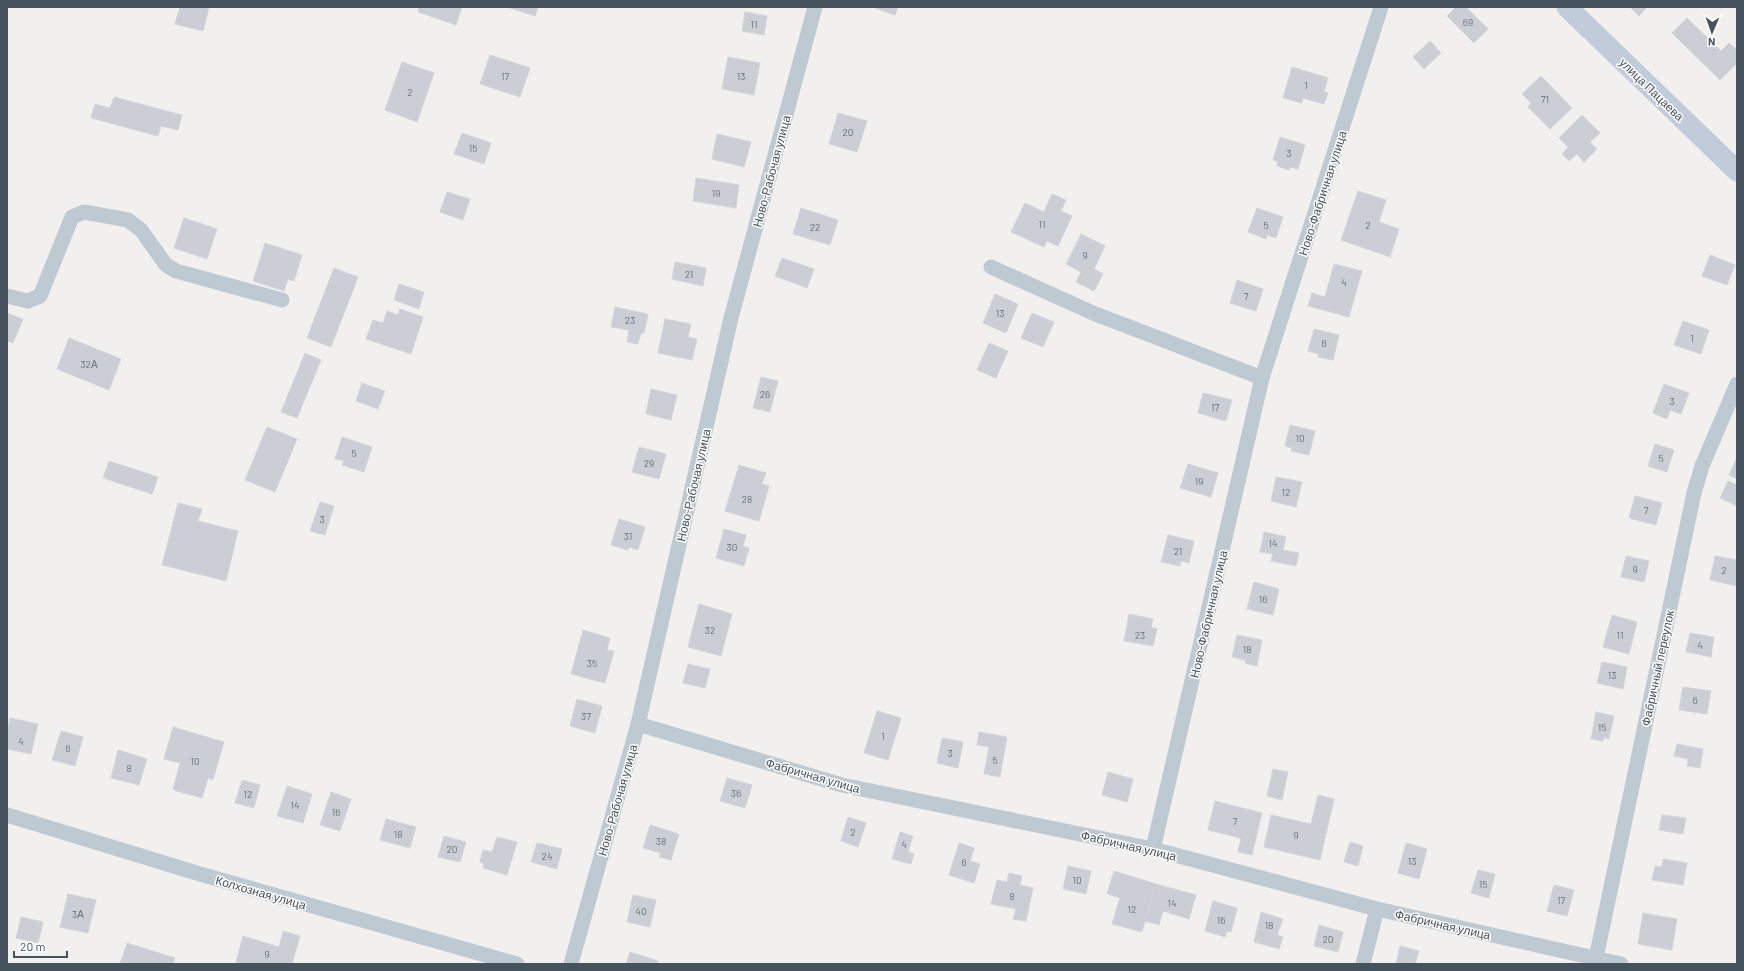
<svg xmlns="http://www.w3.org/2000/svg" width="1744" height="971" font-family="Barlow,sans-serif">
<rect width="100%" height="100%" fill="#f2efef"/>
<g fill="#cbced4" stroke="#d3d5db">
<path d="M180,7h29l-6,24 -28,-7z"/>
<path d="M419,7h43l-6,18 -38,-13z"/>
<path d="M507,7h31l-3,9z"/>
<path d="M872,7h26l-3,8z"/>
<path d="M1456,7h10l22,22 -14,14 -27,-27z"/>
<path d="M1630,7h17l-8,9z"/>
<path d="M745,12l22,4 -3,19 -22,-4z"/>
<path d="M1687,18l34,33 8,-8 8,7v13l-17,17 -48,-47z"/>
<path d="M1430,41l11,12 -17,16 -11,-12z"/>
<path d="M490,55l40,13 -10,29 -40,-13z"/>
<path d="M728,57l32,6 -6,32 -32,-6z"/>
<path d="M402,62l32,11 -17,49 -32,-12z"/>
<path d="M1292,67l36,11 -4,14 4,1 -4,11 -21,-6 -1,5 -19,-5z"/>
<path d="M1541,76l31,32 -22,21 -22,-22 3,-4 -9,-9z"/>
<path d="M114,97l68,18 -4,15 -17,-4 -3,10 -67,-18 4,-14 15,4z"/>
<path d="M838,113l29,8 -10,31 -28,-8z"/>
<path d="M1582,115l18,18 -10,9 7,7 -13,13 -7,-8 -8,7 -7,-7 6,-7 -9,-9z"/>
<path d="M462,133l29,10 -7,21 -30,-10z"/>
<path d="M717,134l34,8 -7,25 -32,-8z"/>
<path d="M1280,137l25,8 -7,24 -8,-2 -1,3 -12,-4 1,-4 -5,-2z"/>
<path d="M696,178l43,7 -3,23 -43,-7z"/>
<path d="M1358,191l28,9 -7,22 20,7 -9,28 -49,-17z"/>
<path d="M447,192l23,7 -7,21 -23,-8z"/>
<path d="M1052,194l14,6 -5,11 11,5 -14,30 -11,-5 -3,6 -33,-15 14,-29 19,9z"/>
<path d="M801,208l37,12 -8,25 -37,-11z"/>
<path d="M1257,208l26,9 -7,21 -9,-3 -1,4 -18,-7z"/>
<path d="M184,218l33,11 -10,30 -33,-11z"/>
<path d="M1081,234l24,12 -11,23 9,5 -9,17 -18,-9 5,-10 -15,-8z"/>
<path d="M265,243l37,12 -8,26 -6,-2 -4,12 -31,-10z"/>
<path d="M1710,255l25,10 -8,20 -25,-9z"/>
<path d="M782,258l32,11 -7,19 -32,-12z"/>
<path d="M675,262l31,6 -3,18 -31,-7z"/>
<path d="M1334,264l28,7 -13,46 -41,-11 4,-13 13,4z"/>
<path d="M334,268l24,9 -27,70 -24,-9z"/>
<path d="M1237,280l26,9 -7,22 -26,-8z"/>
<path d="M399,284l25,8 -5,17 -25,-9z"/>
<path d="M995,294l23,10 -12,29 -23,-10z"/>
<path d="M615,307l33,7 -4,19h-3l-3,11 -11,-2 2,-12 -18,-3z"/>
<path d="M400,309l23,8 -12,37 -45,-15 7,-19 10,3 4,-12 11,4z"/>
<path d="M7,313l16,6 -10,24 -6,-2z"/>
<path d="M1032,313l22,9 -11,25 -22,-9z"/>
<path d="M665,319l26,5 -3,13 9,2 -5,21 -34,-7z"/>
<path d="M1683,321l26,9 -8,24 -27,-9z"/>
<path d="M1314,329l25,6 -6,25 -15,-3 1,-3 -11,-3z"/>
<path d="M69,338l52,21 -12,31 -52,-21z"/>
<path d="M989,343l19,8 -12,27 -19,-8z"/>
<path d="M305,353l16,7 -24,58 -16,-6z"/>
<path d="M761,377l17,4 -8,31 -17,-4z"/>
<path d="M362,383l23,8 -7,18 -22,-8z"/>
<path d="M1664,384l25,9 -8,21 -11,-4 -3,9 -14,-6z"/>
<path d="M651,389l26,6 -6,25 -25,-6z"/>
<path d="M1203,393l29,7 -6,21 -28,-8z"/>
<path d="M1290,425l25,6 -6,24 -18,-4 1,-3 -7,-2z"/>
<path d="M267,427l30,12 -22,53 -30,-12z"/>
<path d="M342,437l30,10 -8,25 -22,-7 2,-4 -9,-2z"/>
<path d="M1655,444l19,6 -7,22 -19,-6z"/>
<path d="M639,447l27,7 -7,25 -27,-7z"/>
<path d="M1737,457v22l-8,-4z"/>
<path d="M109,461l49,16 -6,17 -49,-16z"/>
<path d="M1188,464l30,9 -7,24 -31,-9z"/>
<path d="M739,465l27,8 -4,11 7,2 -10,35 -34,-10z"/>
<path d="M1276,477l26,5 -6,25 -25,-6z"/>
<path d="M1728,481l9,4v21l-17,-8z"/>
<path d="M1635,496l27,7 -6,22 -27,-7z"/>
<path d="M320,502l14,4 -9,29 -15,-4z"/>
<path d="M178,503l24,6 -4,12 40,10 -12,50 -64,-16z"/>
<path d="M619,519l26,8 -7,23 -9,-3 -1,3 -17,-5z"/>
<path d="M724,529l22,6 -3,11 6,2 -5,18 -28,-8z"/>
<path d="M1264,532l22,5 -3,13 16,3 -3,13 -25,-5 2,-7 -13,-2z"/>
<path d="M1168,535l26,6 -5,22 -8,-2 -1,5 -19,-4z"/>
<path d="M1626,556l23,5 -5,21 -23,-5z"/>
<path d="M1715,556l22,4v26l-27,-6z"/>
<path d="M1254,582l25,7 -6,26 -26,-6z"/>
<path d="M699,604l33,10 -11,42 -33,-9z"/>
<path d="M1129,614l24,5 -2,8 6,2 -4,17 -29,-5z"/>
<path d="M1612,615l25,7 -8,32 -26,-7z"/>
<path d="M583,630l27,8 -3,12 7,1 -9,32 -34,-9z"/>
<path d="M1690,633l24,4 -3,20 -25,-5z"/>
<path d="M1237,635l25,5 -5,26 -12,-3v-3l-13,-3z"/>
<path d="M1602,662l25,5 -4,22 -26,-6z"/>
<path d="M688,664l22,5 -5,19 -22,-5z"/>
<path d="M1683,687l28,4 -4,23 -28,-4z"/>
<path d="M577,699l25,7 -7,27 -25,-7z"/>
<path d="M877,711l24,7 -13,42 -24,-7z"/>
<path d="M1596,712l18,4 -5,23 -5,-2 -1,4 -12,-2z"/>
<path d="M10,718l28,6 -7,30 -24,-5v-16z"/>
<path d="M173,727l51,15 -11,38 -5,-2 -6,20 -29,-8 7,-27 -16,-4z"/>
<path d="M61,731l22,6 -8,29 -23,-6z"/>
<path d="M979,732l28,5 -7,40 -16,-3 5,-27 -12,-2z"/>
<path d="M942,738l21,4 -5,26 -21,-5z"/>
<path d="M1677,744l26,5 -3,19 -13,-2 1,-7 -14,-3z"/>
<path d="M118,750l29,9 -8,26 -28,-7z"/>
<path d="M1273,769l15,3 -6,28 -15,-4z"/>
<path d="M1108,772l25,7 -6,23 -25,-7z"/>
<path d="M727,778l25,7 -7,23 -25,-7z"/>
<path d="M242,780l18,5 -6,23 -19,-5z"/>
<path d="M287,786l25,8 -9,29 -26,-7z"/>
<path d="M331,792l20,7 -11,32 -20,-6z"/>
<path d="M1318,795l16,4 -14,61 -56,-13 7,-32 40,9z"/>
<path d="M1215,801l47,12 -10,42 -14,-3 3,-14 -33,-8z"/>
<path d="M1662,815l24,3 -3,16 -24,-4z"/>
<path d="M848,817l18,6 -8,24 -17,-6z"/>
<path d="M386,819l30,8 -6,21 -30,-8z"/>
<path d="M650,825l29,9 -8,26 -12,-3 2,-4 -18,-5z"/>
<path d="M900,832l13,4 -5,16 6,2 -3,10 -19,-5z"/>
<path d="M444,836l22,6 -6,20 -22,-5z"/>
<path d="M497,837l20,5 -10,33 -24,-7 1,-4 -4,-2 3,-12 9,2z"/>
<path d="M1350,842l13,4 -5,20 -14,-4z"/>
<path d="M537,843l25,6 -5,20 -26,-7z"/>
<path d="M959,843l15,5 -4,13 10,3 -6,19 -25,-8z"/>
<path d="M1406,843l21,6 -8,30 -21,-6z"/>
<path d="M1663,859l24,4 -4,22 -31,-5 3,-14 7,1z"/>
<path d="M1068,866l23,5 -5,23 -23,-5z"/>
<path d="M1478,870l17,4 -6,24 -18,-5z"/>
<path d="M1114,871l42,13 -14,48 -30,-8 8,-26 -13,-4z"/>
<path d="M1009,873l13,3 -2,9 13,3 -7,33 -13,-2 3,-10 -25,-5 6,-24 10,2z"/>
<path d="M1156,884l40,11 -7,24 -26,-8 -4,14 -14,-4z"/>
<path d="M1554,885l20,5 -7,26 -20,-5z"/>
<path d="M68,894l28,6 -8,33 -28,-6z"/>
<path d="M633,895l23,5 -6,27 -23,-5z"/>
<path d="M1213,901l24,7 -6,24 -4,-1 -2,6 -20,-6z"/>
<path d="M1261,912l22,7 -6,16 6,2 -4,12 -25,-7z"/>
<path d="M1643,913l34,6 -5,31 -34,-6z"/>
<path d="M21,917l22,5 -5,21 -22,-5z"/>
<path d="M1319,925l24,7 -5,20 -24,-6z"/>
<path d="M283,931l17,5 -8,28h-49l-7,-2 7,-26 36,11z"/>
<path d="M127,943l48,15 -2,6h-53z"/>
<path d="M1400,946l19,5 -4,13h-19z"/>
<path d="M630,952l28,9 -1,3h-31z"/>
</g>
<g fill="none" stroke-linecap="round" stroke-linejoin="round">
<g stroke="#bfc9d2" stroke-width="15">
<path d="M991,267l102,46 169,65"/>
<path d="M7,296l21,5 12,-5 32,-79 12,-5 44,8 13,10 25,35 10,6 106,29"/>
<path d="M638,724l204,61 311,64 224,60 244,55"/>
<path d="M7,815l193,59 317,90"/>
<path d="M1153,849l109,-471 119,-371"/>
<path d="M1596,958l98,-465 8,-27 35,-82"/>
<path d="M571,964l67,-240 93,-406 84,-311"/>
<path d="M1363,964l14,-55"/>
</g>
<path stroke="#c1cbd9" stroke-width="21" d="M1567,7l170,164"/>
</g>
<g text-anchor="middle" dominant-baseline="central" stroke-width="3" stroke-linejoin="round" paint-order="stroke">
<g font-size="10" fill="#67717b">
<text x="1468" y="22">69</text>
<text x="754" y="24">11</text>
<text x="505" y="76">17</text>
<text x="741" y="76">13</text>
<text x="1306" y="85">1</text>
<text x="410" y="92">2</text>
<text x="1545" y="99">71</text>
<text x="848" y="132">20</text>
<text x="473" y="148">15</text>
<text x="1289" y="153">3</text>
<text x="716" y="193">19</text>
<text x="1042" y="224">11</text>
<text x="1266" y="225">5</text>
<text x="1368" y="225">2</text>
<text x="815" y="227">22</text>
<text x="1085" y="255">9</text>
<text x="689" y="274">21</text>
<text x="1344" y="282">4</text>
<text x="1246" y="296">7</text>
<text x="1000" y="313">13</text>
<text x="630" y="320">23</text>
<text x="1692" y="338">1</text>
<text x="1324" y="343">6</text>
<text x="89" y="364">32А</text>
<text x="765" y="394">26</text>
<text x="1672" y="401">3</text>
<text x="1215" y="407">17</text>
<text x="1300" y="438">10</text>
<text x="354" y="453">5</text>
<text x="1661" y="458">5</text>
<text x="649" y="463">29</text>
<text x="1199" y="481">19</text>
<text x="1286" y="492">12</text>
<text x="747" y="499">28</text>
<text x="1646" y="510">7</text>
<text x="322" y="519">3</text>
<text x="628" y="536">31</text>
<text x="1273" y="543">14</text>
<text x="732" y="547">30</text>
<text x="1178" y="551">21</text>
<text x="1635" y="569">9</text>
<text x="1724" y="570">2</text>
<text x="1263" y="599">16</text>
<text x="710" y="630">32</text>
<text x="1140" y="635">23</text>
<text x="1620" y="635">11</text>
<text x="1700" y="645">4</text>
<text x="1247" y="649">18</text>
<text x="592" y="663">35</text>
<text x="1612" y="675">13</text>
<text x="1695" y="700">6</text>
<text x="586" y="716">37</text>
<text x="1602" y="727">15</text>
<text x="883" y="736">1</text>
<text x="21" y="741">4</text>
<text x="68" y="748">6</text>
<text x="950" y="753">3</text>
<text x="995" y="760">5</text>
<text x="195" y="761">10</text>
<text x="129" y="768">8</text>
<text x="736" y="793">36</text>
<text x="248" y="794">12</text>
<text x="295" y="805">14</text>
<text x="336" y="812">16</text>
<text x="1235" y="821">7</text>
<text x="853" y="832">2</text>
<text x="398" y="834">18</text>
<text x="1296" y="835">9</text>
<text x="661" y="841">38</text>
<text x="904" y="844">4</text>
<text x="452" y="849">20</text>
<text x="547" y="856">24</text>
<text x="1412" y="861">13</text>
<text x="964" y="862">6</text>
<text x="1077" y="880">10</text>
<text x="1483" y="884">15</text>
<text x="1012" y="896">8</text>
<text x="1561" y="900">17</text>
<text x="1172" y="903">14</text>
<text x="1132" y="909">12</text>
<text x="641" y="911">40</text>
<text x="78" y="914">3А</text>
<text x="1221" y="920">16</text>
<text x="1269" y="925">18</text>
<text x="1328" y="939">20</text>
<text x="267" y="954">9</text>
</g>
<g font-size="12" fill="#46525d" stroke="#fff">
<text transform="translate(1652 89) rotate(44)">улица Пацаева</text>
<text transform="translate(771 171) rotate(-75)">Ново-Рабочая улица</text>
<text transform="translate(1322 193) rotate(-72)">Ново-Фабричная улица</text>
<text transform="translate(693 485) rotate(-77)">Ново-Рабочая улица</text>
<text transform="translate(1208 614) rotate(-77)">Ново-Фабричная улица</text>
<text transform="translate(1657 668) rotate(-78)">Фабричный переулок</text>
<text transform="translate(813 775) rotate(16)">Фабричная улица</text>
<text transform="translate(617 800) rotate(-74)">Ново-Рабочая улица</text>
<text transform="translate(1129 845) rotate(13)">Фабричная улица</text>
<text transform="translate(261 892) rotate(16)">Колхозная улица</text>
<text transform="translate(1443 924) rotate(13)">Фабричная улица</text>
</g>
</g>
<rect width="1744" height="971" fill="none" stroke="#46525d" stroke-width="16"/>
<g transform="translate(1712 32) rotate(182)" stroke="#ffffff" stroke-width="3" paint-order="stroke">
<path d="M0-3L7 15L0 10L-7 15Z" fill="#46525d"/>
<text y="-6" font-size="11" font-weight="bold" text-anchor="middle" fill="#46525d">N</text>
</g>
<path d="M14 951v6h53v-6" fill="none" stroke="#46525d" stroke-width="2"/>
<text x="20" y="951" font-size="12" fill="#46525d" stroke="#ffffff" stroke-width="3" paint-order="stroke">20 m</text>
</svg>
